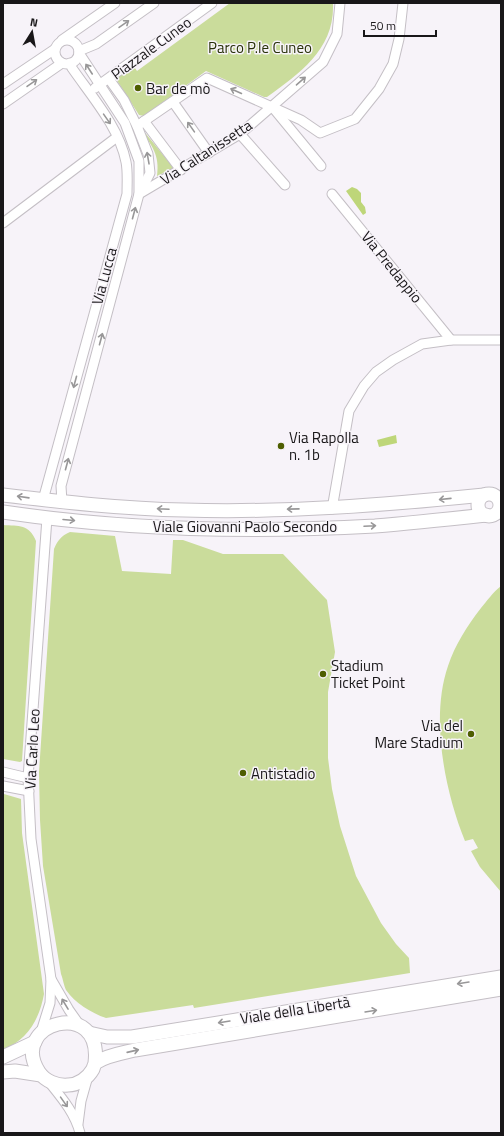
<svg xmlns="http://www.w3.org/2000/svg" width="504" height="1136" font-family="'Titillium Web',sans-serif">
<rect width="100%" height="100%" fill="#f7f3f9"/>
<g fill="#cadc9b">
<path d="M230,3h103c2,46 -33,70 -66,94h-3l-58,-26 -62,45 -5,-1 -23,-36 1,-4 16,-10 4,6z"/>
<path d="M142,129l31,38 -1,2 -15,7c3,-21 -5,-30 -16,-46z"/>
<path d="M3,525c16,1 26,-1 33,16l-14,220 -2,1 -17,-3z"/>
<path d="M70,532l45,4 7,35 49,3 2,-34h10l40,14h60l44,46 8,52 -7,40v66l4,31 8,37 16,50 25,47 15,21 13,14 1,15 -216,35 -1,-3 -87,13c-15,-5 -31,-15 -40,-28 -2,-4 -3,-11 -5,-16l-18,-108 -3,-46 -1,-48 15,-223c4,-9 7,-13 16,-17z"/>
<path d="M501,586v306l-21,-25 -9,-16 7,-3 -5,-9 -8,2c-20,-49 -35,-123 -17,-175 7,-21 19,-40 33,-58 6,-7 12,-16 20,-22z"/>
<path d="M4,794l17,5 1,34 22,161c-4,23 -16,47 -41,55z"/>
</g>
<g fill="#bed679">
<path d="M352,187l5,2 4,4v9l4,5 1,6 -3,2 -17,-24z"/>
<path d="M396,435l1,8 -18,4 -2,-7z"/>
</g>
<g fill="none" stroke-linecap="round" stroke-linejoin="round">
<g stroke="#c4bfc5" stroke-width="11">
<g id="minor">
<path d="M62,40l53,-37"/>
<circle cx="67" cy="52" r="12"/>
<path d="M79,51l17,-7 58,-41"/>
<path d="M109,79l15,21 13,26 11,28 2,19 -10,20"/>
<path d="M3,84l52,-35"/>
<path d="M95,88l117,-85"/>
<path d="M173,102l36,51"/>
<path d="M3,104l59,-41"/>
<path d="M274,109l47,57"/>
<path d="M144,121l37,49"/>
<path d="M137,126l70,-48 94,42 19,13 35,-14 24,-30 14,-25 6,-25 4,-36"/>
<path d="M240,134l45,51"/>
<path d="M139,194l101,-60 83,-72 14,-28 3,-31"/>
<path d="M332,194l119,146"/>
<path d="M3,223l114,-86"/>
<path d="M43,500l84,-306c0,-11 1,-22 -1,-32 -7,-35 -34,-65 -54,-94l-2,-5"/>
<path d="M62,502l-1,-16 78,-292v-33l-14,-38 -46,-70"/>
<path d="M332,509l17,-98 15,-25 12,-14 17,-12 29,-16 29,-4h50"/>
<path d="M3,772l25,6"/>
<path d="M3,786l26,5"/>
<path d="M51,979l18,31 12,17"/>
<path d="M41,1032l9,-29 1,-24 -20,-140 -3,-61 19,-260"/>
<path d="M49,1082c12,15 26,31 31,51"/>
<path d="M78,1124l3,-23 7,-25"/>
</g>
</g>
<g stroke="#c4bfc5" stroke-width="15">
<g id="secondary">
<circle cx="489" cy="505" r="11"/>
<path d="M3,495c60,7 120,14 181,15 100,3 200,-5 300,-15"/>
<path d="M3,512c123,18 248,21 372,14 37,-3 74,-7 111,-11"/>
<path d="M89,1033l18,4h25l369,-60"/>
<path d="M3,1057l32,-15"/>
<path d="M95,1063c8,-67 -88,-40 -56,9 6,9 18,14 29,13 10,0 20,-7 25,-16 1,-3 1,-5 4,-7 11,-7 26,-9 38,-12l366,-61"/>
<path d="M3,1072l12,-1 26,4"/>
</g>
</g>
<use href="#minor" stroke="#fff" stroke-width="9"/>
<use href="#secondary" stroke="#fff" stroke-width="13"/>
</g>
<defs><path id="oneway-shaft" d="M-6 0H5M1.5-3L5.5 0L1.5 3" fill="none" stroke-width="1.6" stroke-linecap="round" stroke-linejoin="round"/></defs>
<g stroke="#989798">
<use href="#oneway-shaft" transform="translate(124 24) rotate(-35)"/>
<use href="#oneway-shaft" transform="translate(89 69) rotate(-123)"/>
<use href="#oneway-shaft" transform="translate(301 81) rotate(-41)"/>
<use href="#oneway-shaft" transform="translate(32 83) rotate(-35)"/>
<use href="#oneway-shaft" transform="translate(236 91) rotate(-156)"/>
<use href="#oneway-shaft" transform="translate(107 119) rotate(55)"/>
<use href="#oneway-shaft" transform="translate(191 127) rotate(-125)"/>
<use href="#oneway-shaft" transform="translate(148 158) rotate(-100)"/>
<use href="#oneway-shaft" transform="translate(134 213) rotate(-75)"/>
<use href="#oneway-shaft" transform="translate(101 339) rotate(-75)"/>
<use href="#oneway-shaft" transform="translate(75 382) rotate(105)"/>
<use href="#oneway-shaft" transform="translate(67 464) rotate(-75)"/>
<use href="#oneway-shaft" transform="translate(23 497) rotate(-172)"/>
<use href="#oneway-shaft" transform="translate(445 499) rotate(174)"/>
<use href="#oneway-shaft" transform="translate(163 509) rotate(-177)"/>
<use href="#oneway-shaft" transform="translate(293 509) rotate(179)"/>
<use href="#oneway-shaft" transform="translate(69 520) rotate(5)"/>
<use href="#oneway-shaft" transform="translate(370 526) rotate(-3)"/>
<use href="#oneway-shaft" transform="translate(463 983) rotate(171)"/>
<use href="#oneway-shaft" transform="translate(65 1004) rotate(-121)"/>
<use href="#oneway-shaft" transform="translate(371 1011) rotate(-9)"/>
<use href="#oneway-shaft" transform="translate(224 1022) rotate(171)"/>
<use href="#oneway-shaft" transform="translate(133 1051) rotate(-13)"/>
<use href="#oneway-shaft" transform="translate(64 1102) rotate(55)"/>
</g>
<g fill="#4e5e01" stroke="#f7f3f9" stroke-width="1.5">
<circle cx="138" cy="88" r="4"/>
<circle cx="281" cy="446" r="4"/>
<circle cx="323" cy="674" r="4"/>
<circle cx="471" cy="734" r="4"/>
<circle cx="243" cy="773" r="4"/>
</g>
<g text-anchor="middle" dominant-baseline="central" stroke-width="3" stroke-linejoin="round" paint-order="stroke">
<g font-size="15" fill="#283109" stroke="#f7f3f9">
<text x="260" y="47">Parco P.le Cuneo</text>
</g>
<g font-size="15" fill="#191719" stroke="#f7f3f9">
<text transform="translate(151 48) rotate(-36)">Piazzale Cuneo</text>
<text transform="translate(206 152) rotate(-33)">Via Caltanissetta</text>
<text transform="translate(392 267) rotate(51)">Via Predappio</text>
<text transform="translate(104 276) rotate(-75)">Via Lucca</text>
<text x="245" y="526">Viale Giovanni Paolo Secondo</text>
<text transform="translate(32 749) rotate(-87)">Via Carlo Leo</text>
<text transform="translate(295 1010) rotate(-9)">Viale della Libertà</text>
</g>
<g font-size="15" fill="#191719" stroke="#f7f3f9" text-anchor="start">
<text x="146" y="88">Bar de mò</text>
<text x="289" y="437">Via Rapolla<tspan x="289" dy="17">n. 1b</tspan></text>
<text x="331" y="665">Stadium<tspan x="331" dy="17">Ticket Point</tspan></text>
<text x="463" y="725" text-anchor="end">Via del<tspan x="463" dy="17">Mare Stadium</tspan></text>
<text x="251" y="773">Antistadio</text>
</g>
</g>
<rect width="504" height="1136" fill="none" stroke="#191719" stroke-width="8"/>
<g transform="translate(32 32) rotate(11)" stroke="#f7f3f9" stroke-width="3" paint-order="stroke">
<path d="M0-3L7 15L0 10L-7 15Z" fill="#191719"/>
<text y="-6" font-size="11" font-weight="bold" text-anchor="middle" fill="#191719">N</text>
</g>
<path d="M364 30v6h72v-6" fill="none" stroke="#191719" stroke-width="2"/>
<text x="370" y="30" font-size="12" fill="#191719" stroke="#f7f3f9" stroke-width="3" paint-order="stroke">50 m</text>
</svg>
